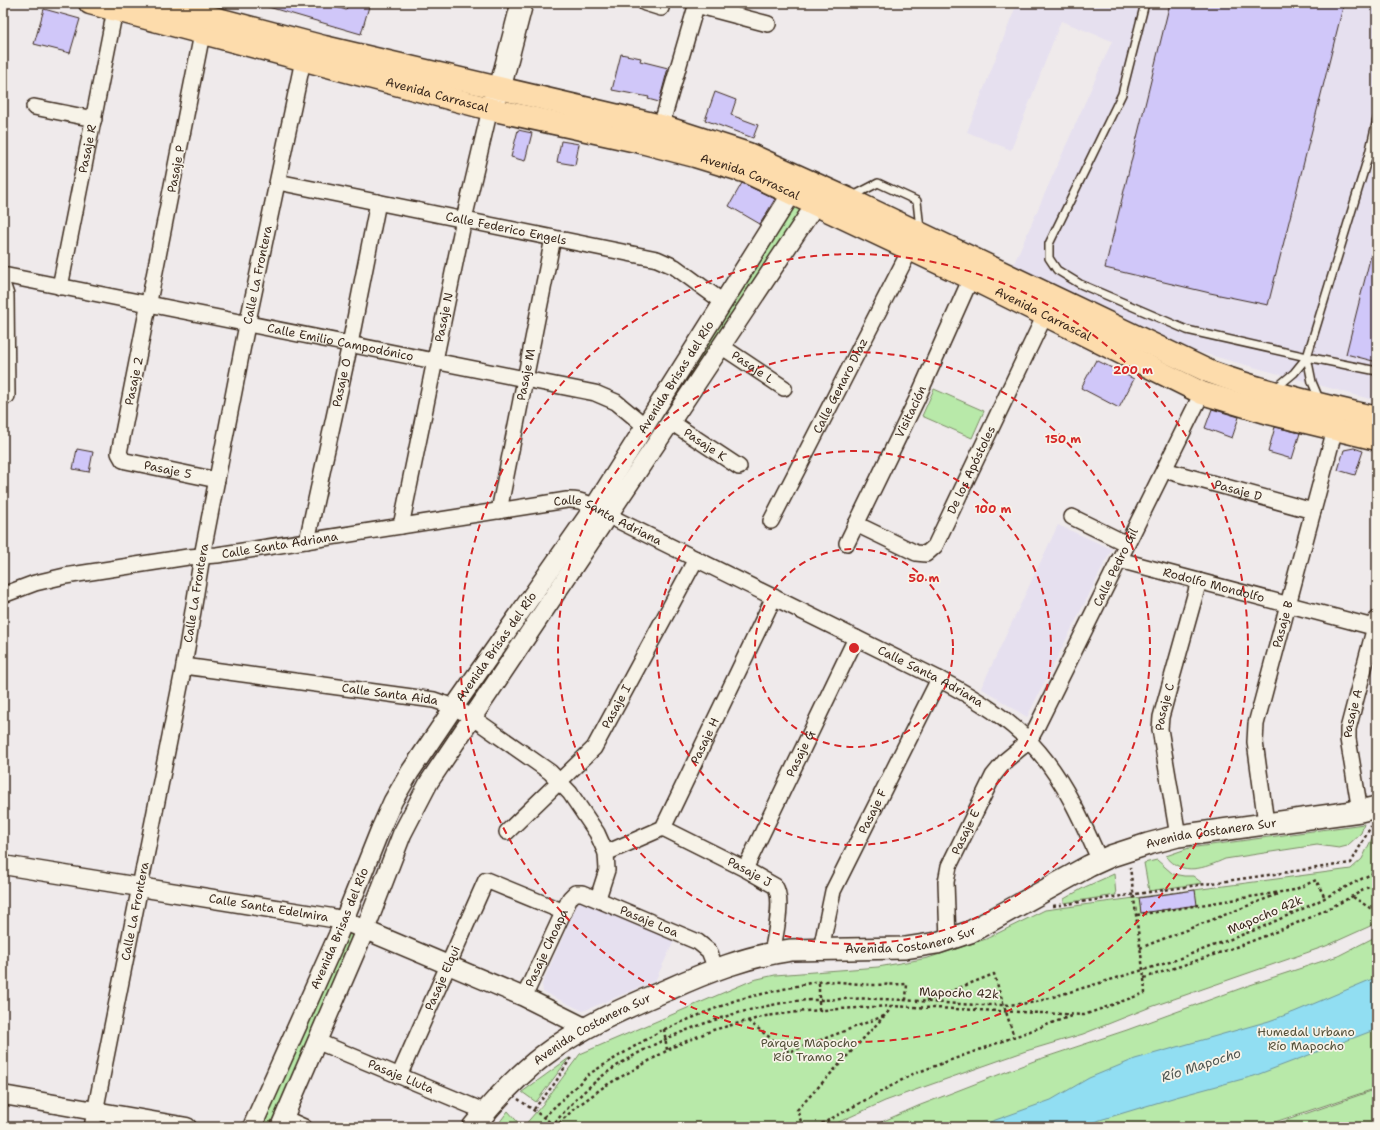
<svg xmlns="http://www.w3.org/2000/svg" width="1380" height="1130" font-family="'Shantell Sans',sans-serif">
<rect width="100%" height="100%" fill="#efeaeb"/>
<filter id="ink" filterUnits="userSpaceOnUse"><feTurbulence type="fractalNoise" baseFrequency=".025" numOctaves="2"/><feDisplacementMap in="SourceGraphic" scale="8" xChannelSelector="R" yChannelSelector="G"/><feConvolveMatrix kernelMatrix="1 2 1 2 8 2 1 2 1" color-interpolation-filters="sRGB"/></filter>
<g filter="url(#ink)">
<g fill="#e6e0ef">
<path d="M1008,3h369v398l-208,-57 -157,-76 100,-227 -51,-20 -50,129 -44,-18 49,-126z"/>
<path d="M1058,525l54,24 -85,168 -46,-29z"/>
<path d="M580,898l94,43 -19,40 -72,30 -40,-19 -1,-8z"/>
</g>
<g fill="#b8e9a9" stroke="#7a8a64">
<path d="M794,206l7,2v4l-189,290 -6,-4z"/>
<path d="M934,389l50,22 -12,27 -50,-22z"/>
<path d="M1364,824l-3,9 -14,13 -8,2 -22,-3 -92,14c-20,9 -43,18 -59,-3l23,-8z"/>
<path d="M1377,828v95l-51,23 -178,62 -65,26 -57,17 -105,37 -36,13 -57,26h-305l20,-23 37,-50 173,-74 22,-5 103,-8 50,-9 58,-19 59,-29 306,-41 11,-10z"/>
<path d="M1157,860l16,14 11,2h9l9,7 -53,8 -5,-28z"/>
<path d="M1114,874l2,21 -52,8v-4l21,-12z"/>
<path d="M348,931l5,2 1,3 -82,188 -3,2 -5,-1v-4z"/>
<path d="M1377,936v152l-117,39h-390l48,-21 116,-45 93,-31 123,-45 88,-29z"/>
<path d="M569,1058l-33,44 -14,-10z"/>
<path d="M1377,1089v37l-3,1h-107z"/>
<path d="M508,1111l14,16h-26z"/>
</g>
<path fill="#91def2" stroke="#6f969d" d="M1377,977v52l-123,47 -78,21 -76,23 -17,7h-107l75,-27 38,-22 46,-19 134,-38 25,-9z"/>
<g fill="#d0c7f9" stroke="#3b2a1e">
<path d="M265,3h58l23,7 2,-7h22l-9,31 -96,-28z"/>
<path d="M1170,3h174l-76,302 -58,-12 -105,-25z"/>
<path d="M44,9l36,10 -10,34 -36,-9z"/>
<path d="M621,54l20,4 -1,3 28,7 -9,34 -11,-3 1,-2 -37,-7z"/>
<path d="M715,92l21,8 -5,15 27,10 -5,13 -48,-18z"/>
<path d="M518,130l14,3 -7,28 -14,-4z"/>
<path d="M561,141l18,3 -4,21 -18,-3z"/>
<path d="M742,183l33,16 -15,25 -31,-18z"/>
<path d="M1373,247h4v115l-31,-8z"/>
<path d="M1096,360l38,19 -15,29 -38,-20z"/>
<path d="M1212,409l27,8 -7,21 -27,-10z"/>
<path d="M1275,427l25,6 -8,26 -24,-7z"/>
<path d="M1354,448l9,3 -8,24 -17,-5 6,-20z"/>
<path d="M77,449l16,3 -4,20 -16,-3z"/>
<path d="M1195,890l2,15 -56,8 -2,-15z"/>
</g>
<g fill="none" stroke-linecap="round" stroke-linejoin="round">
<g stroke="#3b2a1e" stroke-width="10">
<g id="service">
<path d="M1145,3l-23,91 -73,150v14l8,12 23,14 107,46 120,27 70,14"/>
<path d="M1377,119l-8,35 8,3"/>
<path d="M853,196l25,-13 39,18 3,28"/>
<path d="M1307,357l5,25 8,19"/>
<path d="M1276,388l18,-15 13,-16 62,-203"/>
</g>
</g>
<g stroke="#3b2a1e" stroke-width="18">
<g id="minor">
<path d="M645,3l16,5"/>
<path d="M696,5l72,19"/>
<path id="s1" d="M202,34l-83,419 4,7 3,1 91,19"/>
<path d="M34,107l60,12"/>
<path d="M661,126l36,-123"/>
<path id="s2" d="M278,182l379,77 18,8 48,35"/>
<path id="s3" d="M3,275l592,118 21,9 29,24"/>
<path d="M3,286l3,9 1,101"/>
<path id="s4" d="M60,287l55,-277"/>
<path id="s5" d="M721,346l63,42"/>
<path id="s6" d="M671,422l68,45"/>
<path id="s7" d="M1164,470l149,41"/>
<path id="s8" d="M499,511l54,-273"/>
<path d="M1072,517l55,27"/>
<path id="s9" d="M771,521l139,-271"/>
<path id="s10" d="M856,524l60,29 10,1 9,-8 110,-231"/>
<path id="s11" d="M401,526l63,-307 26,-110"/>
<path id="s12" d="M307,541l43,-197 28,-142"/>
<path id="s13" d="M847,543l70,-144 54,-121"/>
<path id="s14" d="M1119,560l258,68"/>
<path id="s15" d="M3,595l32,-12 30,-7 123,-19 29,-2 350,-55c17,-1 28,7 42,16l330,163c36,19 73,41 100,73 27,32 44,71 61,109"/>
<path id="s16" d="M184,666l250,34 20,7 19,11 77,54 20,21 27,40 9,20 1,17 -9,28"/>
<path id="s17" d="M1360,811l-12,-72v-10l29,-110"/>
<path id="s18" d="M1266,823l-11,-81 1,-18 79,-295"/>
<path id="s19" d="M663,828l82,41 30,17c9,14 0,50 -3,67"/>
<path id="s20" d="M507,832l87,-84 102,-189"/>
<path id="s21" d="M1178,836l-18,-107 1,-12 38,-136"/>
<path id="s22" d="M606,853l57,-25 111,-231"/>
<path id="s23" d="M745,869l111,-231"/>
<path id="s24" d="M948,940l-2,-58 3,-16 44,-90 13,-16 23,-19 6,-11 167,-337"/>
<path id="s25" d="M821,949l12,-58 106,-212"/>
<path id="s26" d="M524,997l46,-99 5,-5h7l116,49 11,9 7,18"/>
<path id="s27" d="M316,1041l170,71"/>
<path id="s28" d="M399,1076l87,-196 78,32"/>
<path d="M284,1118l20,9"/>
<path id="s29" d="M92,1127l92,-461 18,-110 43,-221 58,-275"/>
</g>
</g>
<g stroke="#3b2a1e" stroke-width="21">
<g id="tertiary">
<path id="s30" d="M3,865l329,53 12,3 180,76 62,31"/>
<path d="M3,1095l184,32"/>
<path id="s31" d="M252,1127l86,-192 42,-105 13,-29 17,-29 44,-65 140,-200 198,-314"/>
<path d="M280,1127l85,-197 37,-96 27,-52 233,-347 153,-230"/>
</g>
</g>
<g stroke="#3b2a1e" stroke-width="24">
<g id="secondary">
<path d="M492,104l8,-16 22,-85"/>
<path id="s32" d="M473,1127c21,-26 44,-51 70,-71 38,-29 81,-48 124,-66 40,-18 80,-34 124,-40l114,-2 32,-5 33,-11 119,-66 22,-10 37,-12 30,-8 182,-25 17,-4"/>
</g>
</g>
<g stroke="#3b2a1e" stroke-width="25">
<g id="primary">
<path id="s33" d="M90,3l400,106 151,33 54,14 52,16 224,106 231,115 67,20 108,26"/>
<path d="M157,3l167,44 337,79 87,28 100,45 362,173c55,20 111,33 167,46"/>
</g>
</g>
<g stroke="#3b2a1e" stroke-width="2.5" stroke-dasharray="3 3" stroke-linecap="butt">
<path d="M1353,897l20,13 4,-3"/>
<path d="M1053,906l298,-43 20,-37"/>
<path d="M1137,915l157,-25 22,-10 9,18"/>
<path d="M1140,948l138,-54"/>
<path d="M1144,978c79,-26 161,-52 233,-96"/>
<path d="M926,1001l68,-27 20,63"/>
<path d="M819,1010v-28"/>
<path d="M748,1021l41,31 95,-36"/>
<path d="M664,1029l3,21"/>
<path d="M518,1099l36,26"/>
<path d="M534,1109l21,-26 17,-27"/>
<path d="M544,1117l45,-43 71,-43 76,-31 78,-18 15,-1 42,4 36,-1 -1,16"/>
<path d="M551,1127c16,-19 34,-38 54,-53 50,-36 118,-61 178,-71 13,-3 26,-3 39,-3 19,-1 38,-2 57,-1 52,1 105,11 157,3l134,-40 90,-34 51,-23 66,-34"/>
<path d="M555,1127l20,-19 30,-22 70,-40 38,-16 53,-14 40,-5 85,-5 193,9 61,-22 -1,-15 -14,-111"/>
<path d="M803,1127l-6,-17 91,-98 3,-6"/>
<path d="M816,1127l97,-53 158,-58"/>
</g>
<use href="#service" stroke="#f7f3e8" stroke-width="7"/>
<use href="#minor" stroke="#f7f3e8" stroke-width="15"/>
<use href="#tertiary" stroke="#f7f3e8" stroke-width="18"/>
<use href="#secondary" stroke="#f7f3e8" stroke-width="21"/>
<use href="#primary" stroke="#fddcac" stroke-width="22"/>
</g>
</g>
<g fill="none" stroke="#d62828" stroke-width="2" stroke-dasharray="7 5">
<circle cx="854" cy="648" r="99"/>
<circle cx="854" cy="648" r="197"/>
<circle cx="854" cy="648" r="296"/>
<circle cx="854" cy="648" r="394"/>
</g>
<g text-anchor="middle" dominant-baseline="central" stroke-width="3.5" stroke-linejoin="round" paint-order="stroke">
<g font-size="12" fill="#3b2a1e" stroke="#f7f3e8">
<text stroke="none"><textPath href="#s33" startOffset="359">Avenida Carrascal</textPath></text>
<text stroke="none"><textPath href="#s4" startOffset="141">Pasaje R</textPath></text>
<text transform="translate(176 169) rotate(-79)">Pasaje P</text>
<text stroke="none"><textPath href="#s33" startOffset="683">Avenida Carrascal</textPath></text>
<text stroke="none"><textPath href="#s2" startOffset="233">Calle Federico Engels</textPath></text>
<text stroke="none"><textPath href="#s29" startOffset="868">Calle La Frontera</textPath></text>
<text stroke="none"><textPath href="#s33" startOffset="1007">Avenida Carrascal</textPath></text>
<text stroke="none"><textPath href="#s11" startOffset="213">Pasaje N</textPath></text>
<text stroke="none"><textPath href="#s3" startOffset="344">Calle Emilio Campodónico</textPath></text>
<text stroke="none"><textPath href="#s5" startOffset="38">Pasaje L</textPath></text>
<text stroke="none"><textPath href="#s8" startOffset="139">Pasaje M</textPath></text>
<text stroke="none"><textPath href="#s31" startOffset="865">Avenida Brisas del Río</textPath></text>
<text transform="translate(134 381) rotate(-78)">Pasaje 2</text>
<text stroke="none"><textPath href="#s12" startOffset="162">Pasaje O</textPath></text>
<text stroke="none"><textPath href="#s9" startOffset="152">Calle Genaro Díaz</textPath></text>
<text stroke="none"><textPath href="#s13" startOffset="146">Visitación</textPath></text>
<text stroke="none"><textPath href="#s6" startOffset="41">Pasaje K</textPath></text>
<text stroke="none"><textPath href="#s1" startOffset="481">Pasaje 5</textPath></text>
<text stroke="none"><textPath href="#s10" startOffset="173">De los Apóstoles</textPath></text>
<text stroke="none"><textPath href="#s7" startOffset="77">Pasaje D</textPath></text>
<text stroke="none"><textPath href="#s15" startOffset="618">Calle Santa Adriana</textPath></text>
<text stroke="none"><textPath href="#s15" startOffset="282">Calle Santa Adriana</textPath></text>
<text stroke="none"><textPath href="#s24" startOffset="419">Calle Pedro Gil</textPath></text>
<text stroke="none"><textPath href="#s14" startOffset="98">Rodolfo Mondolfo</textPath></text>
<text stroke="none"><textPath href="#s29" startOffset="544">Calle La Frontera</textPath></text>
<text stroke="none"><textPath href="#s18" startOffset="203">Pasaje B</textPath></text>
<text stroke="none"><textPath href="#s31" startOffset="541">Avenida Brisas del Río</textPath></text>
<text stroke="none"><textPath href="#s15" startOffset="978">Calle Santa Adriana</textPath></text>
<text stroke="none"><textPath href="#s16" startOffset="208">Calle Santa Aida</textPath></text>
<text stroke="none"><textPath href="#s20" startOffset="168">Pasaje I</textPath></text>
<text stroke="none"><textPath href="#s21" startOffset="131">Pasaje C</textPath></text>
<text stroke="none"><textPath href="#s17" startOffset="99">Pasaje A</textPath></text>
<text stroke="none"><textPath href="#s22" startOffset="159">Pasaje H</textPath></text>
<text stroke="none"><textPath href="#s23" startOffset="128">Pasaje G</textPath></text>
<text stroke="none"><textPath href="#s25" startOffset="148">Pasaje F</textPath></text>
<text stroke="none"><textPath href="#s24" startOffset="112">Pasaje E</textPath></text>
<text stroke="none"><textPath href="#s32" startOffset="816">Avenida Costanera Sur</textPath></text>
<text stroke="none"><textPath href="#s19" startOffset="97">Pasaje J</textPath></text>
<text stroke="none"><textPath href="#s30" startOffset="269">Calle Santa Edelmira</textPath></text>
<text stroke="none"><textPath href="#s29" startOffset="220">Calle La Frontera</textPath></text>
<text transform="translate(1265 915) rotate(-23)">Mapocho 42k</text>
<text stroke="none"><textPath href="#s26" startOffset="196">Pasaje Loa</textPath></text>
<text stroke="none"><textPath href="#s31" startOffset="217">Avenida Brisas del Río</textPath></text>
<text stroke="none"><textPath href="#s32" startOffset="492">Avenida Costanera Sur</textPath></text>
<text stroke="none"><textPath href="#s26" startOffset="54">Pasaje Choapa</textPath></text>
<text stroke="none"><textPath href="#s28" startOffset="107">Pasaje Elqui</textPath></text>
<text transform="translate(959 993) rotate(2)">Mapocho 42k</text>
<text stroke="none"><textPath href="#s32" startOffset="156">Avenida Costanera Sur</textPath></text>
<text stroke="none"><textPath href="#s27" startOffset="92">Pasaje Lluta</textPath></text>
</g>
<g font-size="12" fill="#54503a" stroke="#f7f3e8">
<text x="1306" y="1032">Humedal Urbano<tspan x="1306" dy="14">Río Mapocho</tspan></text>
<text x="809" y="1043">Parque Mapocho<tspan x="809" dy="14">Río Tramo 2</tspan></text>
</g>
<g font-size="13" font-style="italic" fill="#505753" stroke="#f7f3e8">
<text transform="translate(1201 1065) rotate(-18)">Río Mapocho</text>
</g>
</g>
<circle cx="854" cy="648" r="6" fill="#d62828" stroke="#f7f3e8" stroke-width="2"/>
<g font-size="12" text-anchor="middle" font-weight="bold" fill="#d62828" stroke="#f7f3e8" stroke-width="3.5" stroke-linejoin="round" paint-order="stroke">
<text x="1133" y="374">200 m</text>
<text x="1063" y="443">150 m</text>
<text x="993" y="513">100 m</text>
<text x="924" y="582">50 m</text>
</g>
<rect width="1380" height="1130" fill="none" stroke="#f7f3e8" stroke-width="16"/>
<rect x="8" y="8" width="1364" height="1114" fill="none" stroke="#3b2a1e" stroke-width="1.5" filter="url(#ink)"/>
</svg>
